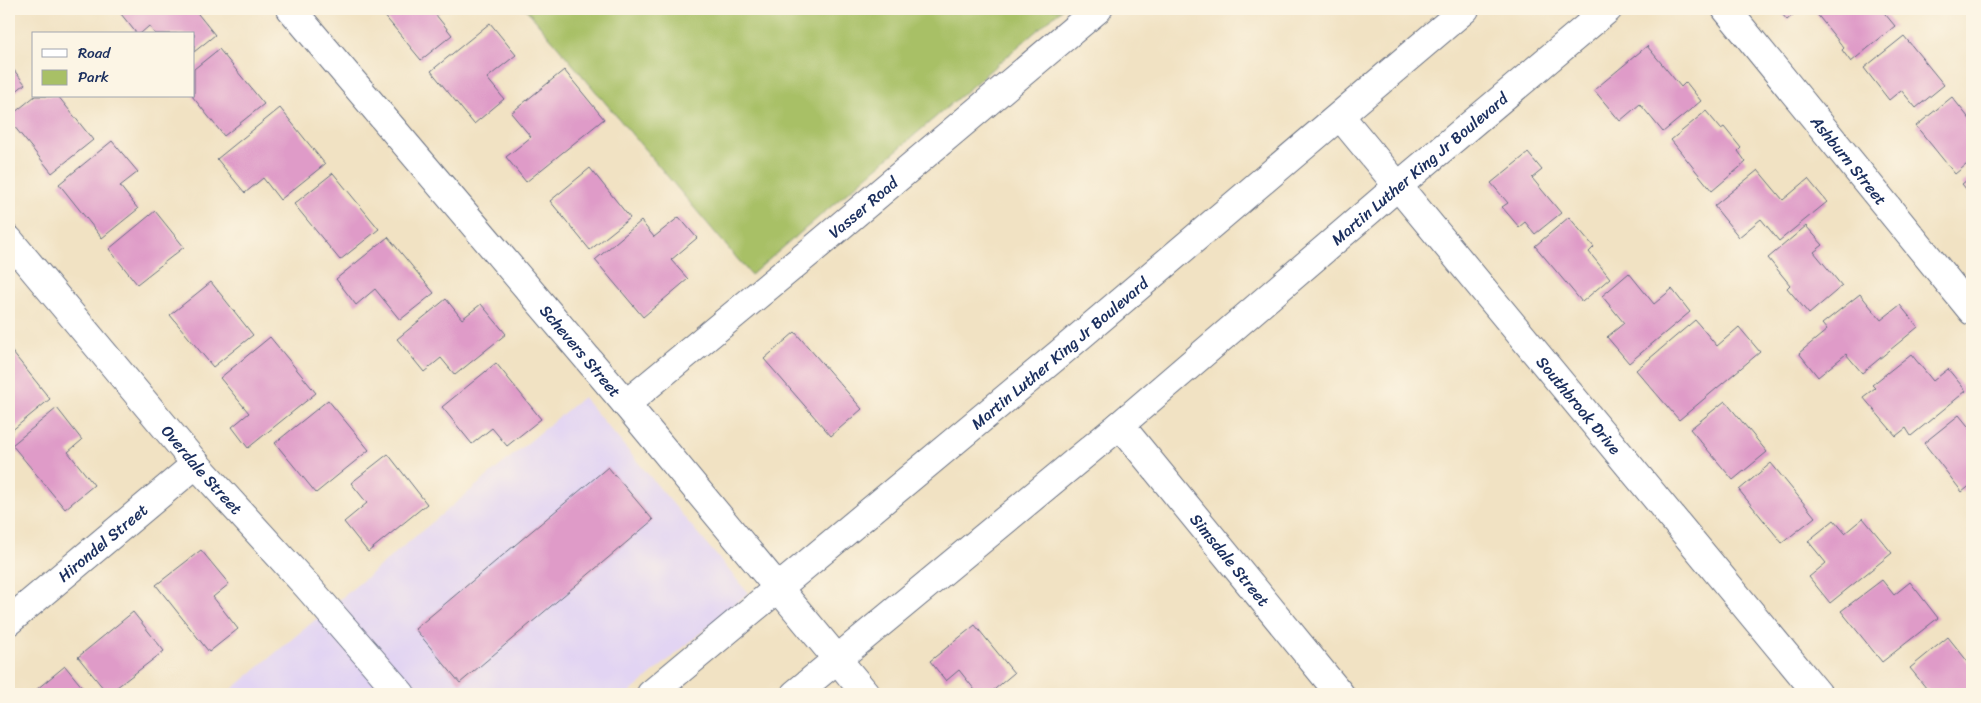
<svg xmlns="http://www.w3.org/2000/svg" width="1981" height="703" font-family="Sriracha,sans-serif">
<rect width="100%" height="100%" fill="#fcf5e5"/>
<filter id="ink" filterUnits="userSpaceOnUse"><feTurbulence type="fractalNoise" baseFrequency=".02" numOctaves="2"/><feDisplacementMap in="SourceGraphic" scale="10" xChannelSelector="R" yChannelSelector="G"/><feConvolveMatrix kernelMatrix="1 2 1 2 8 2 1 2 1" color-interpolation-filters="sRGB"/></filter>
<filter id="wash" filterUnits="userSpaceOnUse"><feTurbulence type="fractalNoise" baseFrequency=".0096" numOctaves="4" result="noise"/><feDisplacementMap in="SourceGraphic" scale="20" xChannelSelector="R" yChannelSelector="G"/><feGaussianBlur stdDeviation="1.12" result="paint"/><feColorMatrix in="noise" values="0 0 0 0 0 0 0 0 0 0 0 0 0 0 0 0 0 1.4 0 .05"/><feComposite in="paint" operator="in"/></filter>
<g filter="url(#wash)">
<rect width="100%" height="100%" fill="#f1e2c3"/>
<path fill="#e2d4f3" d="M583,397l165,196 -120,101h-402z"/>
<path fill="#a8c066" stroke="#627862" d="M526,9h536l-311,266z"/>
<g id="blocks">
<g fill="#df9bc8">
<path d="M128,9h66l21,26 -21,17v-18h-39l-6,-8 -9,8h-3l-16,-20z"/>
<path d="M379,9h65l-8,6 16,20 -31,25z"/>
<path d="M1778,9h22l-13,11z"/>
<path d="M1821,9h60l14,17 -44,36 -9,-12 2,-2 -28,-35z"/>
<path d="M490,23l26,32 -29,23 17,21 -30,25 -43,-53z"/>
<path d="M1904,36l40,49 -28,23 -15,-18 -12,10 -25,-32z"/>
<path d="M1647,46l34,41 5,-5 15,19 -38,31 -23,-28 -20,17 -26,-31z"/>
<path d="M219,49l45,55 -40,32 -32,-40h2v-27z"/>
<path d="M9,64l16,20 -16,13z"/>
<path d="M564,70l40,49 -78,63 -20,-25 25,-20 -20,-24z"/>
<path d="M35,96h23l35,44 -41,33 -43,-53v-3z"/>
<path d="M1952,97l20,25v38l-17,14 -39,-48z"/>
<path d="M280,108l45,56 -45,36 -17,-22 -18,15 -28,-34z"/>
<path d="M1706,111l15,18 3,-2 17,21 -3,3 8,11 -34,29 -41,-51z"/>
<path d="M112,141l26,31 -18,14 18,23 -36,29 -43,-54z"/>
<path d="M1528,153l14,17 -10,8 29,35 -26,21 -10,-12 -6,5 -17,-20 6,-4 -17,-20z"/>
<path d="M590,168l40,50 -40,32 -40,-49z"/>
<path d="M1758,170l25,30 25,-21 19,23 -48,39 -18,-22 -22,18 -25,-31z"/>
<path d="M333,173l46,56 -39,31 -46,-56z"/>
<path d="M1972,176v20l-10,-12z"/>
<path d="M155,211l29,36 -47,37 -28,-35z"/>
<path d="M679,217l18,21 -26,22 17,19 -45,38 -48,-57 46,-39 13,16z"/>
<path d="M1569,217l25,30 -5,5 21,26 -28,24 -47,-56z"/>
<path d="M1806,226l17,19 -9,7 28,34 -33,28 -22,-26 3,-3 -22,-27z"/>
<path d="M388,237l46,56 -34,27 -25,-31 -19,16 -20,-26z"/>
<path d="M1629,273l25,31 18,-15 18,23 -61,51 -22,-26 17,-14 -22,-27z"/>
<path d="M211,282l42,53 -40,32 -43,-52z"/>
<path d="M1860,294l21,26 19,-15 18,22 -56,46 -16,-19 -28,23 -19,-24 28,-23 -5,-6z"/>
<path d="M446,299l16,20 19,-15 25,30 -51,41 -14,-17 -17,14 -27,-33z"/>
<path d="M1695,320l22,26 22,-19 21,25 -81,68 -43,-50z"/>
<path d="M795,332l67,77 -31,27 -67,-77z"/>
<path d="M270,337l46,56 -68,55 -16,-21 17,-14 -29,-35z"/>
<path d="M9,348l41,51 -40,33 -1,-2z"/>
<path d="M1911,354l22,27 15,-12 18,22 -55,45 -5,-8 -10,8 -33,-39 12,-9 -3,-3z"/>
<path d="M496,363l45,56 -34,27 -15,-18 -20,16 -30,-37z"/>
<path d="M328,400l41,50 -53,43 -41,-50z"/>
<path d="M1725,401l42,51 -34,28 -43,-51z"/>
<path d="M57,408l25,32 -14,12 26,33 -29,24 -53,-64z"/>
<path d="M1959,415l13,16v53l-10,8 -38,-49z"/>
<path d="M388,454l39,50 -59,48 -24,-30 23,-19 -16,-20z"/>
<path d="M1771,463l44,54 -33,26 -43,-53z"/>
<path d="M608,467l45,53 -193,163 -45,-54z"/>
<path d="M1863,518l29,35 -62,50 -21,-26 17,-14 -18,-22 26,-21 11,13z"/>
<path d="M201,550l28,34 -16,13 25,32 -29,23 -53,-67z"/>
<path d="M1882,580l12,15 16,-13 28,36 -56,44 -41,-51z"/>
<path d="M133,612l31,39 -56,43 -30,-37z"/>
<path d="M975,625l39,48 -25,21h-11l-19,-24 -13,11 -16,-20z"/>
<path d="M1948,637l24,30v27h-41l-21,-26z"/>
<path d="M65,666l23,28h-57z"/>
</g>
</g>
</g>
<g filter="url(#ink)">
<use href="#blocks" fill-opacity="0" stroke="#666e81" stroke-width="1"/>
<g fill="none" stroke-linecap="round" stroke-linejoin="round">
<g stroke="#666e81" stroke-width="30">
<g id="minor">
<path id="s1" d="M291,9l335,395 240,290"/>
<path id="s2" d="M1726,9l246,302"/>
<path id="s3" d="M1340,116l478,578"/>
<path id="s4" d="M9,240l187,224 111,122 94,108"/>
<path id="s5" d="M626,404l185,-153 287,-242"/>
<path id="s6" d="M1120,425l220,269"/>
<path id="s7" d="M9,621l187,-157"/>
</g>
</g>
<g stroke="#666e81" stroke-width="30">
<g id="secondary">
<path id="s8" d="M651,694l408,-340 406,-345"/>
<path id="s9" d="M795,694l325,-269 278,-239 210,-177"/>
</g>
</g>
<use href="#minor" stroke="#fff" stroke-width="28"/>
<use href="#secondary" stroke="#fff" stroke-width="28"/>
</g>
</g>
<g text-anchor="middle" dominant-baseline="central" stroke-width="4" stroke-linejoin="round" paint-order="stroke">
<g font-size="16" fill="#1b2f5e" stroke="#fcf5e5">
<text stroke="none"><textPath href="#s2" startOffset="195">Ashburn Street</textPath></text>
<text stroke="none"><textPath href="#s9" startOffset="816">Martin Luther King Jr Boulevard</textPath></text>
<text stroke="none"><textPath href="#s5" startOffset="308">Vasser Road</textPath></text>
<text stroke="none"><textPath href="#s1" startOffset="448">Schevers Street</textPath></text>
<text stroke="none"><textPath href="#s8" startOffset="532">Martin Luther King Jr Boulevard</textPath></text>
<text stroke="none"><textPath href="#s3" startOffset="375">Southbrook Drive</textPath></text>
<text stroke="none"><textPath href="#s4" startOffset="300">Overdale Street</textPath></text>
<text stroke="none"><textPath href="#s7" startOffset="122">Hirondel Street</textPath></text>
<text stroke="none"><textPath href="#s6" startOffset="174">Simsdale Street</textPath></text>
</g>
</g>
<rect width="1981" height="703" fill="none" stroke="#fcf5e5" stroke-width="30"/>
<rect x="32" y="32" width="162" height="65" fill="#fcf5e5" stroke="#a2a6af"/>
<rect x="42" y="49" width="25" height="8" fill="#ffffff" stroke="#a2a6af"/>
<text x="78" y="58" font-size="15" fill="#1b2f5e">Road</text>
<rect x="42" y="70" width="25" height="15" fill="#a8c066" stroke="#a2a6af"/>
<text x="78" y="82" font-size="15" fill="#1b2f5e">Park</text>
</svg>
